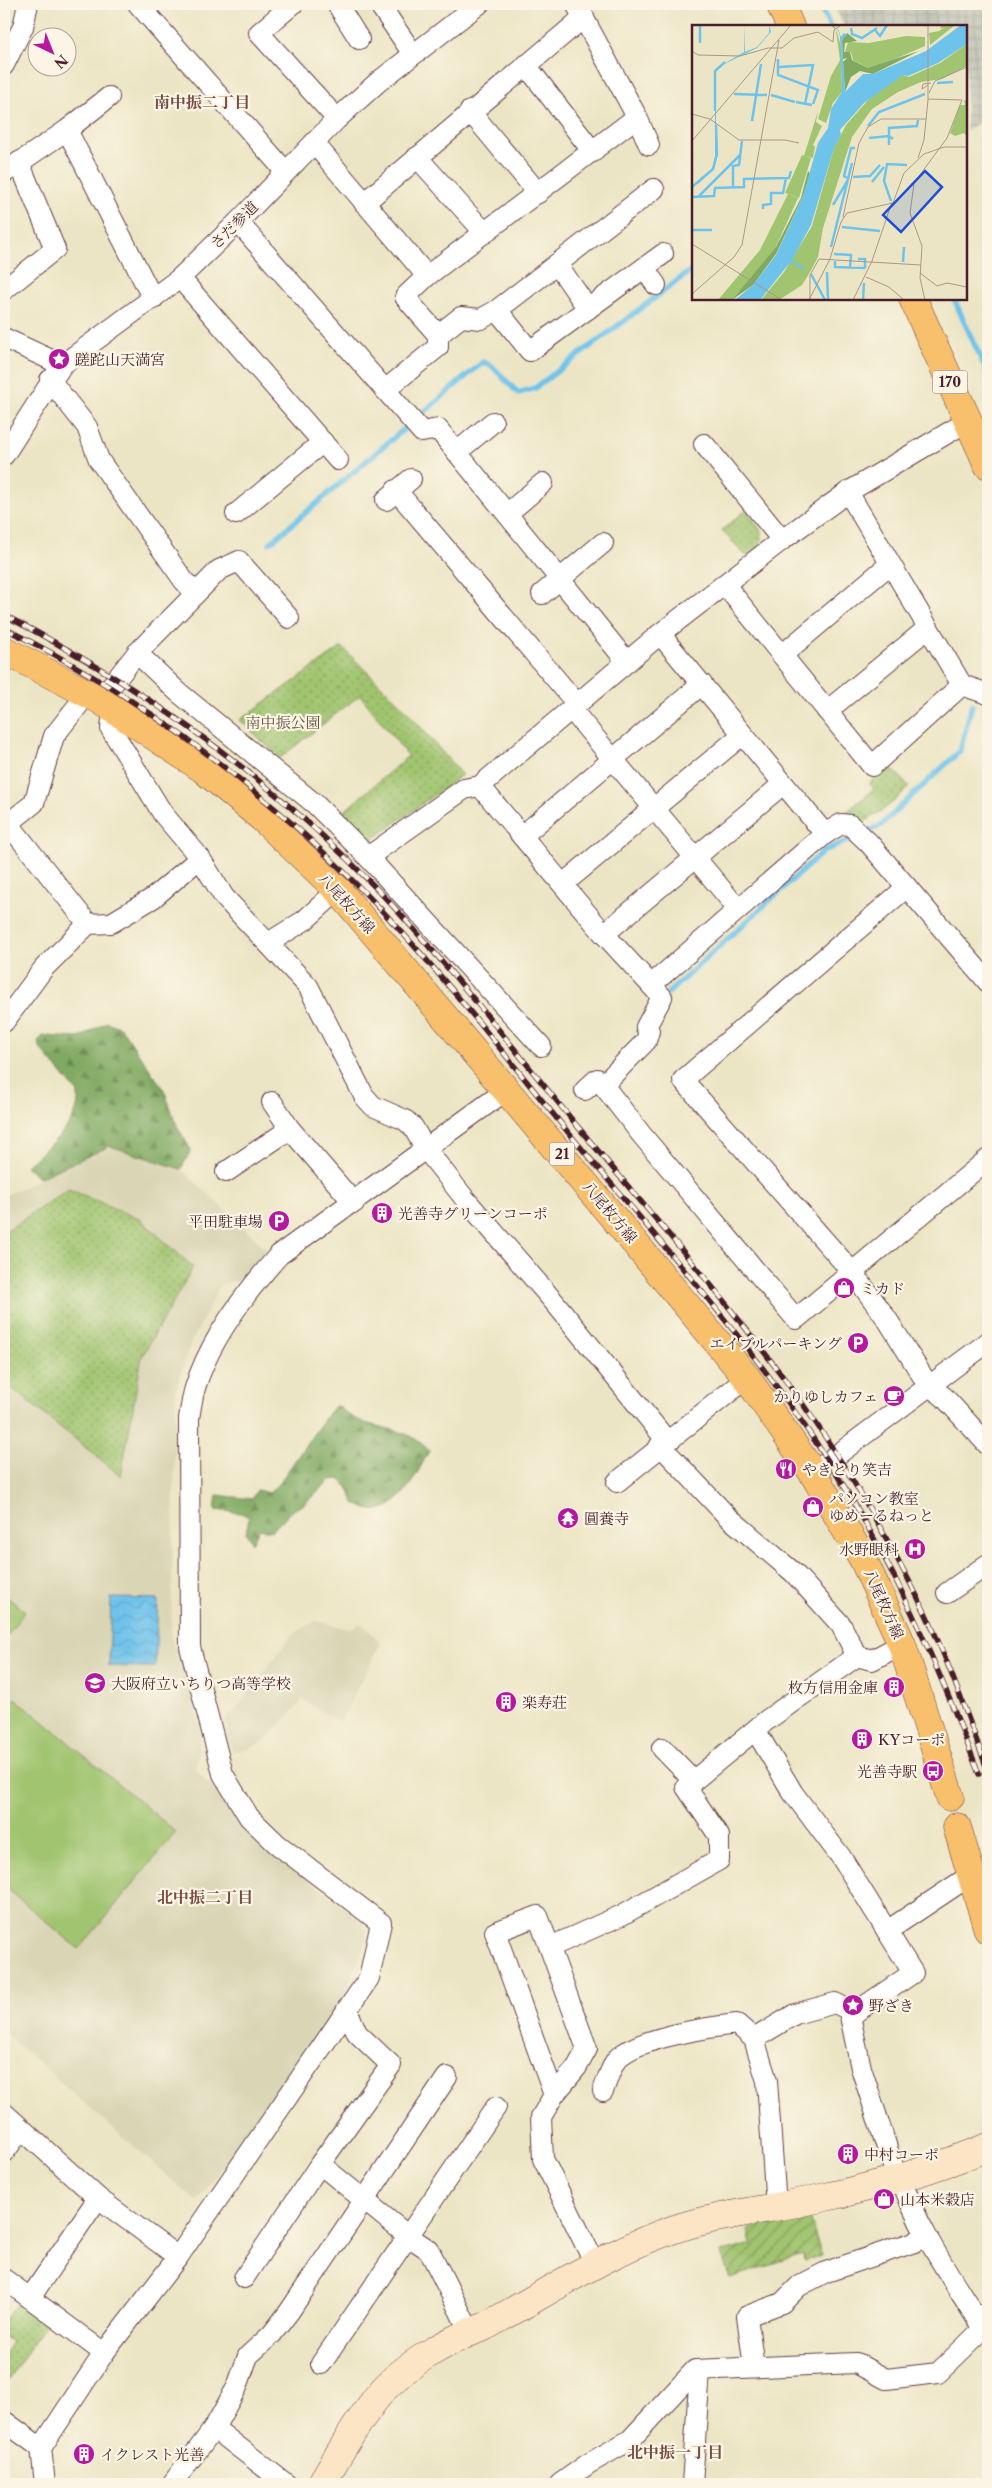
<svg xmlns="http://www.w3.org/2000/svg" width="992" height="2488" font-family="'Libre Caslon Text','Noto Serif JP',serif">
<defs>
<pattern id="industrial-grid" width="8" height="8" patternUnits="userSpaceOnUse" patternTransform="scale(1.25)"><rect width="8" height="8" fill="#c4c6b9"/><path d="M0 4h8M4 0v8" fill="none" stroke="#aaaa9f"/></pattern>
<pattern id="forest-firs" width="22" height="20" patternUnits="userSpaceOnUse" patternTransform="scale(1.25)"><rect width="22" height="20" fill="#80aa62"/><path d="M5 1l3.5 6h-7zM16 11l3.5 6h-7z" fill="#6b8a51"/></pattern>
<pattern id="park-dots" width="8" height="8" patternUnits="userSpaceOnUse" patternTransform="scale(1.25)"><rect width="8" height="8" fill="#a0c46f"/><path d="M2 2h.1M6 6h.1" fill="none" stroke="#849f5b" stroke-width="1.8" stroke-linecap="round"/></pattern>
<pattern id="garden-furrows" width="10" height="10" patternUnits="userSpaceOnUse" patternTransform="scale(1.25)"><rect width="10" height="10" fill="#a0c46f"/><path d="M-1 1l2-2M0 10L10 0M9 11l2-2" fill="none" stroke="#849f5b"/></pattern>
<pattern id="water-waves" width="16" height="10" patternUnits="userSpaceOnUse" patternTransform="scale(1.25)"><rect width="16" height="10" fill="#6ec3eb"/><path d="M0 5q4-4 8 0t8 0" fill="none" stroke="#61a7ca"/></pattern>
</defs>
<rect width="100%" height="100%" fill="#fcf5e5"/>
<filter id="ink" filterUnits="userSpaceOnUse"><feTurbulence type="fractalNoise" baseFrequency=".02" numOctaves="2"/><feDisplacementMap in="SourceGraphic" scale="10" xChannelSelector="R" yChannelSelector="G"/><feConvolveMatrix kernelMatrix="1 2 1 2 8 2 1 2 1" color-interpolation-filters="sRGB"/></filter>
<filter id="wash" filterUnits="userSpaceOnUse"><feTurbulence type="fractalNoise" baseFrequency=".0096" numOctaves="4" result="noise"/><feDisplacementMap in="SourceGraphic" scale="20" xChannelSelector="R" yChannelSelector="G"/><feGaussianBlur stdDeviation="1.12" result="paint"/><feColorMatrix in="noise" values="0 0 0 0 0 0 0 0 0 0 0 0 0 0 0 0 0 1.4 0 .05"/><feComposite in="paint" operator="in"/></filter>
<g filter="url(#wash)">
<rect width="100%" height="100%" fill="#ece5c5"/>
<g fill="#dad5b5">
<path d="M110,1146l71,23 89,83 -25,26 -25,7 -30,60 -14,45 -5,247 30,92 -5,41 75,80 91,71 5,18 -27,67 -143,196 -193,-170v-619l2,-3 -2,-3v-211z"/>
<path d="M316,1621l33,8 12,-6 20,20 -41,79 -37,-22 -40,42 -16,8 -15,1 -7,-32 12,-11 55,-73z"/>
</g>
<path fill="url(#industrial-grid)" d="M833,4h155v114l-22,12v-104h-122z"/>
<g fill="url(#forest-firs)" stroke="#656446">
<path d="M107,1022l14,6 43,62 13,36 14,24 -10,19 -71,-23 -71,32 -13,-12c20,-19 56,-42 52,-73l-38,-45 -2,-7 5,-5 36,2z"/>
<path d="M337,1405c6,5 12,11 19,14 27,13 51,6 73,32 -15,27 -36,78 -75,52l-4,-13 -10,-11 -10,1 -26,24 -14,8 -18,19 -13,-2 -7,14 -6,-10 3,-16 -8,-4 -26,-3 2,-15 35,4 5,-9 12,3 11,-11 49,-70z"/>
</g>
<g fill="url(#park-dots)" stroke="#75724d">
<path d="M746,510l16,22 -2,14 -14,10 -24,-26z"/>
<path d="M342,647l63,62 57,66 -93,67 -28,-28 67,-58 -48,-61 -80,63 -40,-38z"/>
<path d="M889,765l20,21c-15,18 -32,29 -53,40l-11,-13 29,-24 -5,-6z"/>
<path d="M69,1189l72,31 52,47 -51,89 -21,120 -117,-94v-143l3,-9z"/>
<path d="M21,2297l30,20 -47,69v-32l8,-12 -8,-6v-15z"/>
</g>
<path fill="url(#garden-furrows)" stroke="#75724d" d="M806,2209l16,46 -17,6 -3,-7 -72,24 -9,-25 30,-9 -3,-14z"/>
<g fill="#a0c46f" stroke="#75724d">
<path d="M4,1595l21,16 -21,29z"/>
<path d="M15,1698l161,134 -97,117 -75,-63v-175z"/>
</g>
<path fill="url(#water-waves)" stroke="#5c718b" d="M111,1598l47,1 -3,68 -46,-1z"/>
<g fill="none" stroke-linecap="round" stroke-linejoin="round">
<g stroke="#6ec3eb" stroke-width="5.5">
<path d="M819,4l11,22"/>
<path d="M954,299l34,75"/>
<path d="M270,543l213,-181 9,4 26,27 17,-5 158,-119"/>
<path d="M864,833l16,-7 80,-75 12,-46"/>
<path d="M668,993l156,-142 32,-14"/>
</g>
</g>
</g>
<g filter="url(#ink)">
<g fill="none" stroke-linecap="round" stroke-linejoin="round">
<g stroke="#623d42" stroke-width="22">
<g id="street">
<path d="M138,4l147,167"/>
<path d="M293,4l-34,29 78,86"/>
<path d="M337,4l22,35"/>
<path d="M379,4l34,50"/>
<path d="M576,4l61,113 12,28"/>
<path d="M4,65l19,-38 5,-23"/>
<path d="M526,65l67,87"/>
<path d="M470,111l68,82"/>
<path d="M637,117l-210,159 -22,21 33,38 23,-18 20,2 16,-9 33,41 133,-97"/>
<path d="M67,130l86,169"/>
<path d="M314,143l113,133"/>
<path d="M417,157l68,76"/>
<path d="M4,173l63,-43 42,-33"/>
<path d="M364,203l220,-186"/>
<path d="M238,222l184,210 16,-3 189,233"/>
<path d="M557,264l97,-75"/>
<path d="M644,268l12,17"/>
<path d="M180,278l158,182"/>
<path d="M4,290l51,-41 -36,-87"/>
<path d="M497,310l60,-46 31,45"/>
<path d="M4,338l58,27"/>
<path d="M50,380l37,47 12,33 85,121 12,12"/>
<path d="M385,390l53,-43v-12"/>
<path d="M704,444l78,96"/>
<path d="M457,452l36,-30"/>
<path d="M4,455l58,-90 118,-87 58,-56 99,-103 41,-37 101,-78"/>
<path d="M396,490l181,214"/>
<path d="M848,492l114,193 26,9"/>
<path d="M386,500l25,-21"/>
<path d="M236,514l87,-72"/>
<path d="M507,514l36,-31"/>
<path d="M725,585l147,181 90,-81"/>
<path d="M542,594l61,-51"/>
<path d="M660,634l165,200"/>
<path d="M137,653l41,39 137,112 53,53 173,189"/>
<path d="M782,655l108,-91"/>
<path d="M100,700l37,-47 82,-83 20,-9 50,57"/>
<path d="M113,709l-2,20 52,85 37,44 24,39 84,89 56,110 9,10 32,14 8,7 12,21 40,51 91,105 111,137"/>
<path d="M571,709l167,200"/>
<path d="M827,711l101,-83"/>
<path d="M480,786l124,148 47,51 174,-151 16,-10 9,1 19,18 119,139"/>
<path d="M4,818l84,106"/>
<path d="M4,827l30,-24 20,-67 33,-42"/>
<path d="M522,836l180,-152"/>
<path d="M368,857l96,-68 16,-3 180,-152 122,-94 66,-48 120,-71"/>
<path d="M563,884l179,-149"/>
<path d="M907,887l-224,193 170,193 34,46 41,66 16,12 44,48"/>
<path d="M604,934l179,-150"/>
<path d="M268,943l37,-23 33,-30"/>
<path d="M651,985l11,12 -16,30 3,4 -3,10 -43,44 38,49 155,185 192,-160"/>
<path d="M4,1022l40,-54 44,-44 23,-1 42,-25 47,-40"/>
<path d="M585,1090l12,-11 6,6"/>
<path d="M272,1102l18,27 64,74"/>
<path d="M226,1172l64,-43"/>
<path d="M660,1445l67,71 67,57 47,52 16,31"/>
<path d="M813,1473l175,-131"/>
<path d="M617,1482l130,-104"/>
<path d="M947,1593l41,-29"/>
<path d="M756,1731l37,62 48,64 72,116 -63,43 11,52 33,101"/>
<path d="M662,1748l31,32"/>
<path d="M887,1931l84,-56"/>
<path d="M550,1947l72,-32 97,-55v-24l-33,-49 81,-67 90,-64 15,4 30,-16"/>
<path d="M754,2039l41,-25 40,-11 20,10"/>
<path d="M603,2091c4,-10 8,-25 14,-32 19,-21 93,-32 120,-35l17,15 13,42 9,125"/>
<path d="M554,2095l-59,-163 43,-16 49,133 -10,18 -23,28 -13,22 2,42 53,107"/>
<path d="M4,2113l94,85 80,59"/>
<path d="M4,2153l17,-24"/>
<path d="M320,2164l88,72 21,14 41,82"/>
<path d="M244,2278l76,-114 71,-99 -34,-32 -10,-24"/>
<path d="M4,2279l100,74"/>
<path d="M30,2298l68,-100"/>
<path d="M321,2364l175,-257"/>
<path d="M754,2367l-7,-51 35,-13 17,-17 27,-14 100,-34"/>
<path d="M4,2421l37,27 4,36"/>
<path d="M214,2428l72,56"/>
<path d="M41,2448l63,-95 74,-96 191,-279 12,-55 -104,-79 -28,-27 -26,-43 -33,-127 -1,-229c2,-10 3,-21 6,-30 14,-47 52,-97 84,-133l229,-166"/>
<path d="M172,2484l42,-56 23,-41 11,-31 24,-22 17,-22 158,-235"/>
<path d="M560,2484l28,-20 42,-24 65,-70 161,-7 30,16 52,-6 45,-44c-30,-50 -64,-96 -82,-151"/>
<path d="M692,2484l8,-114"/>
</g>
</g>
<g stroke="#623d42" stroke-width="29">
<path id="secondary" d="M321,2484c17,-28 33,-57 53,-83 23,-32 73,-61 110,-74 65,-35 135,-83 207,-103 43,-12 87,-16 130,-26 57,-12 113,-29 167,-51"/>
</g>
<g stroke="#623d42" stroke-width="29">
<g id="primary">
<path d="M4,650l96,50 103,69 59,49 76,72 296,352 113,136 66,95 51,88 38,83 48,153"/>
<path d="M957,1827l31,103"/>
</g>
</g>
<g stroke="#623d42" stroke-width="29">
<g id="highway">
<path d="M780,4l10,22"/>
<path d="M913,299l75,166"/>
</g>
</g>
<use href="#street" stroke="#fff" stroke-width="20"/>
<use href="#secondary" stroke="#fce5c4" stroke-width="28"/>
<use href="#primary" stroke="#f8bf6c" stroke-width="28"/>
<use href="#highway" stroke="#f8bf6c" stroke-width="28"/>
<g stroke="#4a1f2b" stroke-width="5.5">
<g id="rail">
<path d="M4,615c138,71 266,163 374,275 71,75 134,157 200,237 73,87 149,173 216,265 47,64 88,136 124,206 28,55 48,115 70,173"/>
<path d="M4,628c135,67 259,160 364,268 71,73 134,156 199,235 104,125 218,248 298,391 46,81 81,165 114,252"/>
</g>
</g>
<use href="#rail" stroke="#fcf5e5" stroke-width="4" stroke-dasharray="11" stroke-linecap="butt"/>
</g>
</g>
<defs>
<g id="sight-disc" transform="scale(1.125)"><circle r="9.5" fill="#b5179e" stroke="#fcf5e5"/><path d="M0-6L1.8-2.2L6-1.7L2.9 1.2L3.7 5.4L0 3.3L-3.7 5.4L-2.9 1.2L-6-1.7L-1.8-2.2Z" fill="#fff"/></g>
<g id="building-disc" transform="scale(1.125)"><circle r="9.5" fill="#b5179e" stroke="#fcf5e5"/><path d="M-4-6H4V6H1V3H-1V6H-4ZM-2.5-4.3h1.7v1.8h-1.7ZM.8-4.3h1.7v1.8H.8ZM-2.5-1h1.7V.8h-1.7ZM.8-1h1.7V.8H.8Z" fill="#fff"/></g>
<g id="parking-disc" transform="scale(1.125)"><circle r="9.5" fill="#b5179e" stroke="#fcf5e5"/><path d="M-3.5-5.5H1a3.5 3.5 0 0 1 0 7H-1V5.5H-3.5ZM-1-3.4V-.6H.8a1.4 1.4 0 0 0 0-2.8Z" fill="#fff"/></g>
<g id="shop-disc" transform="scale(1.125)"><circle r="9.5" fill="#b5179e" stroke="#fcf5e5"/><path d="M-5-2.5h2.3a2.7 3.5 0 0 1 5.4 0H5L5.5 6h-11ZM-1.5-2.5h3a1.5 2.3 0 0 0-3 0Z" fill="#fff"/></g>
<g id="cafe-disc" transform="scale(1.125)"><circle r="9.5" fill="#b5179e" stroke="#fcf5e5"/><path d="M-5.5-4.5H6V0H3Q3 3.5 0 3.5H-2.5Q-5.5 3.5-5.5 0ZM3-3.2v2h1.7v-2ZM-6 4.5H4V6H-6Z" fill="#fff"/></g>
<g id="restaurant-disc" transform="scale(1.125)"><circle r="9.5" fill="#b5179e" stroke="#fcf5e5"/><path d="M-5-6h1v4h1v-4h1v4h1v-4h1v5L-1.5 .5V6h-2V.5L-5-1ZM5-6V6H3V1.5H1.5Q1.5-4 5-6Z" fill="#fff"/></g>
<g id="temple-disc" transform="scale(1.125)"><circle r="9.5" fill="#b5179e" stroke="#fcf5e5"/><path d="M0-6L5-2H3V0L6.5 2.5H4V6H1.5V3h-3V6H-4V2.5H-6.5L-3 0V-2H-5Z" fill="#fff"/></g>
<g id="hospital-disc" transform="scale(1.125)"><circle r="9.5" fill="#b5179e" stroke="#fcf5e5"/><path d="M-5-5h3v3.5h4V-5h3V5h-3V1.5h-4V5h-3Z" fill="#fff"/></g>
<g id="school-disc" transform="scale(1.125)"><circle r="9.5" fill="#b5179e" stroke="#fcf5e5"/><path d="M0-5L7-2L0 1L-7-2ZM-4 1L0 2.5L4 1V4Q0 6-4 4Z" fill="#fff"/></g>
<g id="bus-disc" transform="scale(1.125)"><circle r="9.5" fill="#b5179e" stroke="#fcf5e5"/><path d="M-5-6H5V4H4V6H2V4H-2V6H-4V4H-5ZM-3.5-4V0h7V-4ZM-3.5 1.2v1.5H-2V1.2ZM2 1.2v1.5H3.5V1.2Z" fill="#fff"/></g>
</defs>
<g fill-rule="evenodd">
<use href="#sight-disc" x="59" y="359"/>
<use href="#building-disc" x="382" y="1213"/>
<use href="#parking-disc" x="279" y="1221"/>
<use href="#shop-disc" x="844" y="1288"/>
<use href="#parking-disc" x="858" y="1343"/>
<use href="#cafe-disc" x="894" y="1396"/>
<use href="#restaurant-disc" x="786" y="1469"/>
<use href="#shop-disc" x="813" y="1507"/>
<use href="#temple-disc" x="568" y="1518"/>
<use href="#hospital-disc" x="915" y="1549"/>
<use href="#school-disc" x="95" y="1683"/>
<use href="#building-disc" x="894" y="1687"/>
<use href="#building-disc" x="506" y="1702"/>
<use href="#building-disc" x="862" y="1739"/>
<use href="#bus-disc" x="933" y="1771"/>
<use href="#sight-disc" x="853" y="2005"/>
<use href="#building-disc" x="848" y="2154"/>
<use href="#shop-disc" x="884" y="2199"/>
<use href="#building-disc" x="84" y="2454"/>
</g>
<g text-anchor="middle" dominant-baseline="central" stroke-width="4.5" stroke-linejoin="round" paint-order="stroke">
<g fill="#fcf5e5" stroke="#7f5f63" stroke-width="1">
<rect x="932.5" y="370.5" width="35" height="23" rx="4"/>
<rect x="549.5" y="1142.5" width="25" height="23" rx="4"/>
</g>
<g font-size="14" font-weight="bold" fill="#4a1f2b">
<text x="950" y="382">170</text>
<text x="562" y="1154">21</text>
</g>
<g font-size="15" fill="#4a1f2b" stroke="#fcf5e5">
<text transform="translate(234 225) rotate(-45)">さだ参道</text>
<text transform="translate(347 903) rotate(48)">八尾枚方線</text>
<text transform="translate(610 1212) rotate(50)">八尾枚方線</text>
<text transform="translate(884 1604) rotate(66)">八尾枚方線</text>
</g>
<g font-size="15" fill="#4a1f2b" stroke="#fcf5e5" text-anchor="start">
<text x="75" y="359">蹉跎山天満宮</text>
<text x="398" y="1213">光善寺グリーンコーポ</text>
<text x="263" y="1221" text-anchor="end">平田駐車場</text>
<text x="860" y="1288">ミカド</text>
<text x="842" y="1343" text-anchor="end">エイブルパーキング</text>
<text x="878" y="1396" text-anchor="end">かりゆしカフェ</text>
<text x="802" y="1469">やきとり笑吉</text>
<text x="829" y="1498">パソコン教室<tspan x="829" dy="17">ゆめーるねっと</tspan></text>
<text x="584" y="1518">圓養寺</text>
<text x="899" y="1549" text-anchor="end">水野眼科</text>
<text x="111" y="1683">大阪府立いちりつ高等学校</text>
<text x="878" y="1687" text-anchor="end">枚方信用金庫</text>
<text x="522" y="1702">楽寿荘</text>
<text x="878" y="1739">KYコーポ</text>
<text x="917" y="1771" text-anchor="end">光善寺駅</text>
<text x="869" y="2005">野ざき</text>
<text x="864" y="2154">中村コーポ</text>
<text x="900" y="2199">山本米穀店</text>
<text x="100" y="2454">イクレスト光善</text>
</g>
<g font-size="15" fill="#64513f" stroke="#fcf5e5">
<text x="283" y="722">南中振公園</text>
</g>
<g font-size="16" font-weight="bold" fill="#764c44" stroke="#fcf5e5">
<text x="202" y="102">南中振二丁目</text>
<text x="205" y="1897">北中振二丁目</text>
<text x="675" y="2452">北中振一丁目</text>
</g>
</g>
<g transform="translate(692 25)">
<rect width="275" height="275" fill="#ece5c5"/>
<path d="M138,0h4l3,7 4,15 1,45 -9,11 -7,20 -8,-4 13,-43 9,-16 -4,-30zM214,11l19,1v9l-44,19 -13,3 -15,-8 -2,-8h-6l3,-10 21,1zM126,86l-2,11 6,4 -9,19 2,2 -2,11 -8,-2 -2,3zM96,169l10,4 -24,53 -42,49h-14l42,-50z" fill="#a0c46f"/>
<path d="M155,8l10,8 -12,2 -1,9h6l2,8 16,8 51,-17 -46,23 -13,-3 -9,6 -6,15 -2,-30 4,-4 -4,1 -1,-19zM116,146l3,4 -8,21 -27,58 -23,31 -21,15 44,-53 25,-49z" fill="#80aa62"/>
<path d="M250,0h13l-25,20 -1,-12 10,-2 6,-4 -5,2zM275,19v22l-25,13 -21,3 -23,10 -26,17 -20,28 -29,91 -5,29 -8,15 -8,13 -23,15h-18l23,-28 28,-46 22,-78 12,-23 30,-34 27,-16 6,2 31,-14zM272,75l3,1v36l-3,-4 -9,3 -5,-3 10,-28h5zM110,130l9,3 -12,40 -14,-5z" fill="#a0c46f"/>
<path d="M52,0l1,27 12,-5 12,-14v-8l2,7 6,-7 -20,23 -41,20v89l-4,13 -13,13 -7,3 20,-17 3,-13v-87l29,-17zM144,0l2,4 3,8 3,-4 3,2 -5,5 3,52 18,-18h10l53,-23 35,-26h6v19l-29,19 -30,13 -5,-1 -39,28 -24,27 1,5 -7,13 -23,77 -19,35 -32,40h-25l18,-15 23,-30 27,-59 15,-53 10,-15 3,-19 11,-17 -2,-56z" fill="#6ec3eb"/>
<path fill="none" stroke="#6ec3eb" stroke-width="2.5" d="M159,3l1,6 10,4 15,-10M183,5l5,6 7,-11M8,18v-18M86,34v16l40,15 -5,14M87,42l34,-2 -8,39M245,58l16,-1M42,69l33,1M79,70l24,7M104,77l16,3M23,86v-40l10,-9M60,96l9,-57M176,101l11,-14 46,-18M177,113l20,-2 4,3M197,120v-17l28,-2 1,-6M161,152l17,-1 10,-11M155,153l-3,-2 7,-28h4M180,157l12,-15M0,162l21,-18 4,-15 -1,-29M41,163v-22l6,-1 3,-24M0,172l22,-1 1,-8 29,-1v-8l45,-1 2,-7M6,172l42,-42M199,176l-7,-20 3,-17 20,1M141,180l15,-25M71,184v-4l8,-1v-11h12l3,-15M150,202l38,4M0,205h20M139,222l21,-84M142,229l17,1 -1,12M96,234l16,10M166,234h7v9M143,236v6l30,1M211,237l1,-15M135,247l1,28M119,249l14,26M171,275l1,-17"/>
<path fill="none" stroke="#ab9687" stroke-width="1" d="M0,26l6,4 42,1 28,-8h14l12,-10 24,-6 15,10 1,-12 7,-5M236,60l-6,4 1,-5 8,-1M237,68l6,-12 32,-14M0,89l18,5 29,21h46l14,3M0,116l99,-116M226,133l6,-18 4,-40v-75M222,158l33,-45 15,-38 -34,-1M222,159l-4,29 12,33 -2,32 5,22M151,192l16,-74 9,-16 13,-8h45M0,219l90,56M228,248l17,13 10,-3 20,4M174,252l23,10 15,13M0,269l42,-37 8,-12 37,-205M117,275l21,-41 11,-37 6,-9 46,-10 11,-30 20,-19 20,-7h23M118,275v-25l9,-16 102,6M161,275l19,-39 20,-59"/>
<path fill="#1d4ed8" fill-opacity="0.15" stroke="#1d4ed8" stroke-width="2.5" d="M233,146l17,16 -41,45 -18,-17z"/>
<rect width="275" height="275" fill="none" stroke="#4a1f2b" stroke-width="2.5"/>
</g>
<rect width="992" height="2488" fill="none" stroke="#fcf5e5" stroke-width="20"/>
<g transform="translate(52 52) rotate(137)"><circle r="24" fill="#fcf5e5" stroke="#b59f9b"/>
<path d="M0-4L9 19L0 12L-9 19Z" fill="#b5179e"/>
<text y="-8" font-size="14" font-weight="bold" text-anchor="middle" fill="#4a1f2b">N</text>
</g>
</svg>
